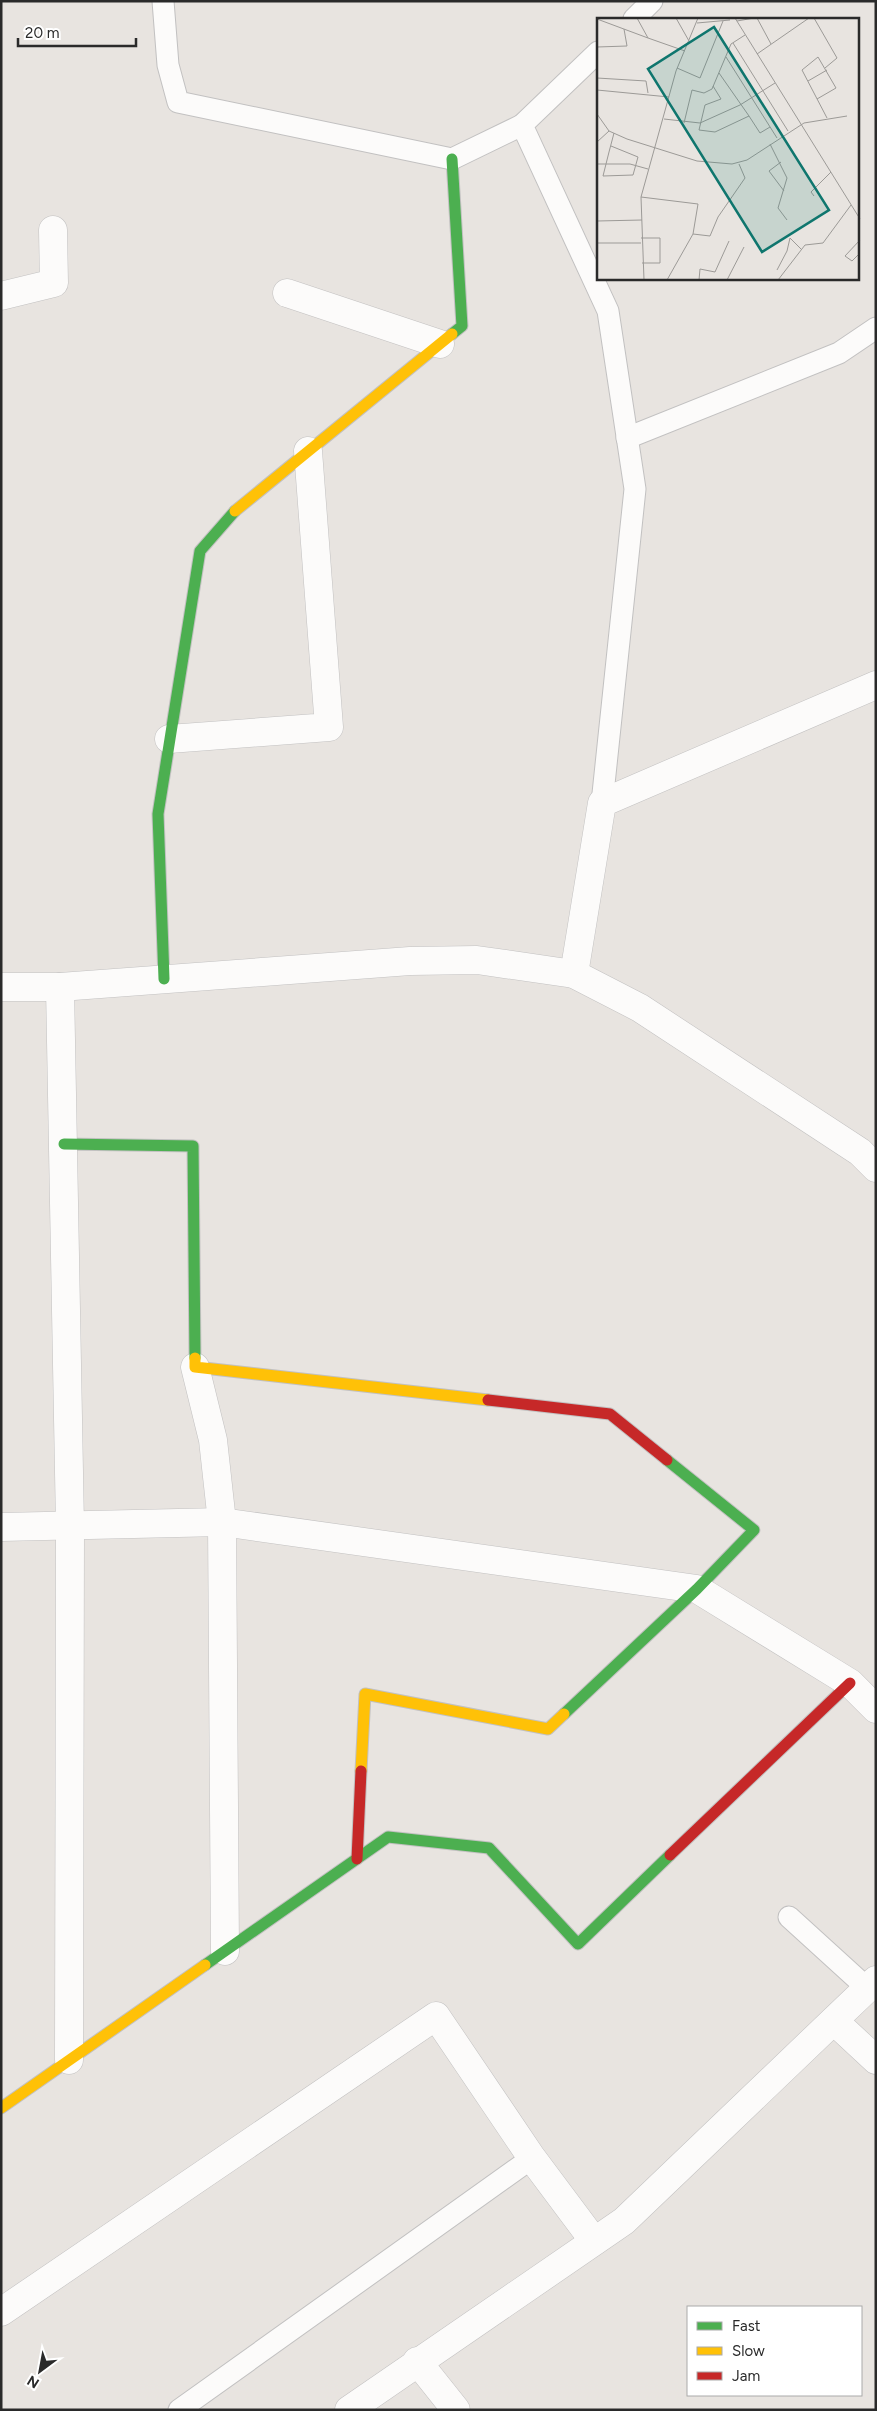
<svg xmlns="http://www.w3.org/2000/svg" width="877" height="2411" font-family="Figtree,sans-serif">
<rect width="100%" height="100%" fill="#e8e4e0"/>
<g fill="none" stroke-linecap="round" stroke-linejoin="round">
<g stroke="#c2c1c1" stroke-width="23">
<g id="lane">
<path d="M163,1l5,64 10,37 274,57 70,-34"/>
<path d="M634,19l18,-18"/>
<path d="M598,52l-76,73 86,186 27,178 -33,314"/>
<path d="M627,438l212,-85 37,-25"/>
<path d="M789,1917l78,71"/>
<path d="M179,2410l353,-252"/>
</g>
</g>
<g stroke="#c2c1c1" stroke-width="29">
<g id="street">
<path d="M287,293l153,51"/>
<path d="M1,296l53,-13 -1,-53"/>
<path d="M169,739l160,-12 -21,-276"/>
<path d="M574,974l28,-171 274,-118"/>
<path d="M1,987h59l350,-26 67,-1 97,14 66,34 220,144 16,16"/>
<path d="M60,987l10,539 -1,534"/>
<path d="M195,1367l18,73 9,82 3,429"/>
<path d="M1,1527l221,-5 475,67 153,94 26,26"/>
<path d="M834,2021l42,39"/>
<path d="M1,2312l435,-296 96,142 62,83"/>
<path d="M417,2361l39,49"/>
<path d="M349,2410l275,-189 252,-241"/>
</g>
</g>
<g stroke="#c2c1c1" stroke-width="13">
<g id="fast">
<path d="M452,159l10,167 -10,8"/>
<path d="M164,979l-6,-165 42,-263 35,-40"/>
<path d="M64,1144l129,2 2,212"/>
<path d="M564,1714l133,-125 57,-59 -87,-70"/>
<path d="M205,1965l183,-128 101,11 89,96 92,-89"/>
</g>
</g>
<g stroke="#c2c1c1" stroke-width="13">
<g id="slow">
<path d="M235,511l217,-177"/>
<path d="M195,1358v9l293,33"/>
<path d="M361,1771l4,-77 183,35 16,-15"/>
<path d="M1,2108l204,-143"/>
</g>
</g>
<g stroke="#c2c1c1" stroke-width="13">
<g id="jam">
<path d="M488,1400l122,14 57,46"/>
<path d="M670,1855l180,-172"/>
<path d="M357,1859l4,-88"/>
</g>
</g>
<use href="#lane" stroke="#fcfbfa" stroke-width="21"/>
<use href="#street" stroke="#fcfbfa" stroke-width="28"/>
<use href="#fast" stroke="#4caf50" stroke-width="11"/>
<use href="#slow" stroke="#ffc107" stroke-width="11"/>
<use href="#jam" stroke="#c62828" stroke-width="11"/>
</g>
<g transform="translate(597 18)">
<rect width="262" height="262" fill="#e8e4e0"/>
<path fill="none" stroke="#9c9a97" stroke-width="1" d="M40,0l11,20 37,13M79,0l13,23M138,0l125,201M160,0l14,26M217,0l23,40 -12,10M0,1l51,19M140,3l17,-3M100,5l33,-3M136,25l55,88M0,29l30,-1 -3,-17M160,36l52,-36M129,39l51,81M80,50l23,10 23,-57M122,55l30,43M0,60l49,3 2,12M211,63l19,-11M116,68l8,13 -16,6 -6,25 16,2 34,-16 11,17 10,-6M0,72l72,7M220,81l19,-11 -18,-31 -16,13 25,48M0,96l12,17 18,8 70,22 35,3 15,-4 57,-37 43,-7M67,101l36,4 40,-18 35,-22M87,105l8,-33 12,3 8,-4 19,-45 14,-9M0,124l12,-11M173,126l17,34 -9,30 9,12M14,128l27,11 -5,18 -30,1 6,-24 5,-19M184,144l-12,9 15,20M0,146h33l18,5M217,178l-3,-4 20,-20M44,179l57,7 -5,30 -26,46M0,203l45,-1M96,216l17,2 8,-19 27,-39 -6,-14M44,220h19v25h-18M263,222l-15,16 7,5 8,-8M0,225h44M180,252l10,-19 3,-13 11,11M47,262l-3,-83 35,-126 22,-53M102,262l1,-11 15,3 14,-31M130,262l17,-33M181,262l27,-35 18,-2 28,-38"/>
<path fill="#0f766e" fill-opacity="0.15" stroke="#0f766e" stroke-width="2.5" d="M117,9l115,183 -67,42 -114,-183z"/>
<rect width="262" height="262" fill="none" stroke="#2a2a2a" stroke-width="2.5"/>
</g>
<rect width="877" height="2411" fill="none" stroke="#2a2a2a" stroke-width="5"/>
<rect x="687" y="2306" width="175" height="90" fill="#ffffff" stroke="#aaaaaa"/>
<rect x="697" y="2322" width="25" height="8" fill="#4caf50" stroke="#aaaaaa"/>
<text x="732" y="2331" font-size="15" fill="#2a2a2a">Fast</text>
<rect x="697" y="2347" width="25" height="8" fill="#ffc107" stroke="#aaaaaa"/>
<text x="732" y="2356" font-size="15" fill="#2a2a2a">Slow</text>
<rect x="697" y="2372" width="25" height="8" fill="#c62828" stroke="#aaaaaa"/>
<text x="732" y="2381" font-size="15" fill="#2a2a2a">Jam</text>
<g transform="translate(40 2371) rotate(212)" stroke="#ffffff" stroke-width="4" paint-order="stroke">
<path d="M0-4L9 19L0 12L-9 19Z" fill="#2a2a2a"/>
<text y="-8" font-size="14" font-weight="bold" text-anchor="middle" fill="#2a2a2a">N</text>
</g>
<path d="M18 38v8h118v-8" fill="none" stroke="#2a2a2a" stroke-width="2.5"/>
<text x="25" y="38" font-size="15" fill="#2a2a2a" stroke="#ffffff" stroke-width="4" paint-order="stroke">20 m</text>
</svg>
